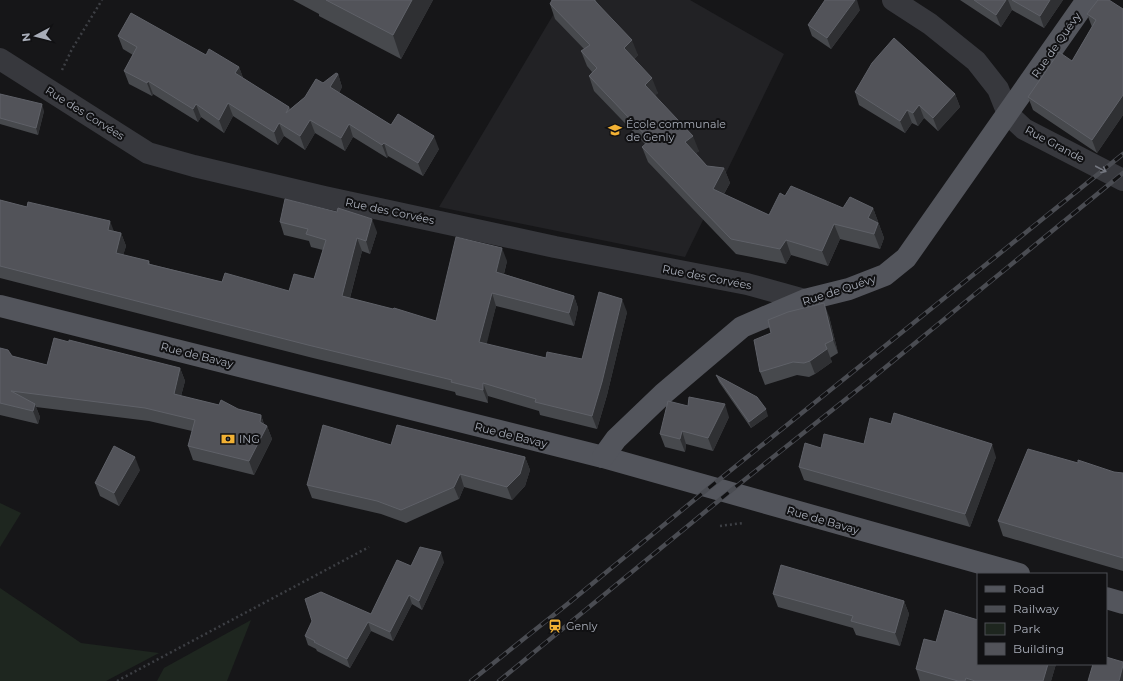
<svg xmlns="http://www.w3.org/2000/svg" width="1123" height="681" font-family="Montserrat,sans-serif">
<rect width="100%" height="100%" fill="#161618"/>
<path fill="#222225" d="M562,0h128l94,54 -99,203 -246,-50z"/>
<g fill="#1e261f">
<path d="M0,503l21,10 -21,34z"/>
<path d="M0,588l81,55 78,10 -53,28h-106z"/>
<path d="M251,620l-24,61h-70l7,-13z"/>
</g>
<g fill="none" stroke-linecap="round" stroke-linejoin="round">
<g stroke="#3d3f44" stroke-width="2.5" stroke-dasharray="2 3" stroke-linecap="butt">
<path d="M62,70l10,-21 30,-49"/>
<path d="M720,526l23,-3"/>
<path d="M117,681l252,-134"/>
</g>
<g stroke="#37383d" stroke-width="22">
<path d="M893,0l37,24 46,37 22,28 10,25 16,15 99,51"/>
<path d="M0,59l148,94 46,13 130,31 231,50 192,37 58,16"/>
</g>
<g stroke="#53555c" stroke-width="22">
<path d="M0,306l603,151 416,117"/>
<path d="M603,457l13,-18 47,-45 79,-67 63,-27 44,-11 36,-14 21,-17 181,-258"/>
<path d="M1106,598l17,5"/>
</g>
<g stroke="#4a4c52" stroke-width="4.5">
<g id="rail">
<path d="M471,681l99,-79 140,-115 413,-333"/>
<path d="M499,681l229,-188 142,-113 253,-207"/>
</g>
</g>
<use href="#rail" stroke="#111113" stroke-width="3" stroke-dasharray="9" stroke-linecap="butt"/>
</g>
<g fill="#47494d">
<path d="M293,0h140l-32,59 -82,-43v-2z"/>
<path d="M596,0v1l42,54 -4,4 24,34 -3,2 44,56 -3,2 11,13 17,2 6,15 -6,11 45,21 16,-19 58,12h30l11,30 -4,11 -40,-10 -12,27 -37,-11 -5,9 -50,-10 -88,-92 -6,-15 4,-2 -52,-54 -5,-15 3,-4 -5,-6 -6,-15 3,-2 -29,-30 -5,-15z"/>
<path d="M960,0h103l-19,28 -32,-18 -11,17z"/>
<path d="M1123,9v106l-26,38 -64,-43 -5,-13 44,-36 20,-34 -5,-13z"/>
<path d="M860,10l-29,39 -19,-13 -4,-11z"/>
<path d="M118,36l88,19 33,12 4,11 46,29 1,2 33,-26 15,-9 4,13 -3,6 52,32 48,24 -16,27 -35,-20 -1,2 -34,-21 -8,14 -30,-18 -10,17 -21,-14 -6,9 -45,-29 -9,17 -23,-16 -3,5 -45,-28 -1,2 -23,-12 -5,-13 9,-16 -10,-6z"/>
<path d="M855,92l100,2 5,13 -22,24 -14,-13 -6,8 -6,-3 -7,10 -46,-28z"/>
<path d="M0,94l44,17 -6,24 -38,-11z"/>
<path d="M0,200l27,7 94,26 5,13 -3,9 26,6 1,3 72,18 67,9 25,-12 9,-29 -12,-3 -2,-6 -25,-6 -4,-13 97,10 -7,22 -8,-3 -12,47 86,23 71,-60 -3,13 70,22 4,12 -4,18 -78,-20 -10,38 60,14 36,1 45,-47 -20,83 -10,34 -57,-14 -1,-4 -51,-15v7l-32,-8 -1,-3 -142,-34 -313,-80z"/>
<path d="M829,316l9,37 -8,5 2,4 -17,12 -6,3 -12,-2 -32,10 -5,-13z"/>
<path d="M0,348l12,8 35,9 133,3 5,13 -4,15 80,19 3,9 3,2 5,13 -18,36 -61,-15 -5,-14 4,-15 -43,-10 -113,-14 4,10 -2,7 -38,-9z"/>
<path d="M716,375l52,41 -17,12 -32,-46z"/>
<path d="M729,417l-16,34 -27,-7 -1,8 -20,-5 -5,-13z"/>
<path d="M864,444l132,13 -26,70 -166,-47 -5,-13 22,-19z"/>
<path d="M391,445l134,12 5,13 -5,16 -13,14 -48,-13 -5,12 -53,24 -25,-9 -69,-16 -5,-13z"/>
<path d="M1078,463l36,9 9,1v98l-120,-35 -5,-15z"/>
<path d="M140,470l-21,36 -19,-10 -5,-13z"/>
<path d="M444,562l-22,48 -10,-6 -19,37 -22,-10 -21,37 -33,-17 -1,-2 -8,-4 -3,-9 66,-22 40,-48z"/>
<path d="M773,594l131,7 5,13 -9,32 -44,-11 -3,-7 -75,-21z"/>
<path d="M978,664h78l-5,17h-131l-4,-12z"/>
</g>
<g fill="#2f3033">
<path d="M412,0h21l-32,59 -8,-24z"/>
<path d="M855,0h2l3,10 -29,39 -4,-11z"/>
<path d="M1006,0h2l4,10 -11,17 -5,-12z"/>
<path d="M1050,0h13l-19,28 -4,-12z"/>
<path d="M632,40l6,15 -9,8 -5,-15z"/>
<path d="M239,67l5,13 -9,-7z"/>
<path d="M338,74l4,13 -7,13 -5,-13z"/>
<path d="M652,78l6,15 -8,7 -5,-15z"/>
<path d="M148,81l5,13 -1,2 -5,-13z"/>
<path d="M955,94l5,13 -22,24 -5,-13z"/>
<path d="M1123,95v20l-26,38 -5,-13z"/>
<path d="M228,103l5,13 -9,17 -5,-13z"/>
<path d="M42,104l2,7 -6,24 -2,-7z"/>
<path d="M196,104l5,13 -3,5 -5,-13z"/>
<path d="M919,105l5,13 -6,8 -5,-13z"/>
<path d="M907,110l5,13 -7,10 -5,-12z"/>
<path d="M310,120l5,13 -10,17 -5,-14z"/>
<path d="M279,123l5,13 -6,9 -4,-13z"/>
<path d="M349,124l4,13 -8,14 -4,-13z"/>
<path d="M434,136l5,13 -16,27 -5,-13z"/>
<path d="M693,136l6,15 -8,6 -6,-15z"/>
<path d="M384,143l4,13 -1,2 -5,-13z"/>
<path d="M724,168l6,15 -12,21 -5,-15z"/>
<path d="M873,208l11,30 -4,11 -12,-31z"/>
<path d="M372,219l5,13 -7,22 -4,-13z"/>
<path d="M110,221l5,13 -7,-4z"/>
<path d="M834,224l6,15 -12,27 -6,-15z"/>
<path d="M121,233l5,13 -6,20 -4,-13z"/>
<path d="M357,238l5,13 -15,58 -5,-13z"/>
<path d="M786,240l5,15 -5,9 -6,-15z"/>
<path d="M502,248l5,13 -6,24 -5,-13z"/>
<path d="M492,293l4,13 -12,49 -5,-13z"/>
<path d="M574,296l4,12 -4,18 -5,-13z"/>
<path d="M622,299l5,13 -20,83 -10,34 -5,-13z"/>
<path d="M824,303l5,13 9,37 -5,-13z"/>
<path d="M827,349l5,13 -17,12 -5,-13z"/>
<path d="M180,368l5,13 -7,26 -4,-13z"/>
<path d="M483,383l5,13v7l-5,-13z"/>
<path d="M35,404l5,13 -2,7 -5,-13z"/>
<path d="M725,404l4,13 -16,34 -5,-13z"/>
<path d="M766,409l2,7 -17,12 -2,-6z"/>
<path d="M261,415l4,13 2,-2 5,13 -18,36 -5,-14 11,-39z"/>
<path d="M682,431l4,13 -1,8 -5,-13z"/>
<path d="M992,444l4,13 -26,70 -5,-13z"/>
<path d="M135,457l5,13 -21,36 -5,-13z"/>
<path d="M525,457l5,13 -5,16 -13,14 -5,-13z"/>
<path d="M460,474l4,13 -5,12 -5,-12z"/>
<path d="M441,552l3,10 -22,48 -3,-9z"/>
<path d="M409,595l3,9 -19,37 -3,-9z"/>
<path d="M904,601l5,13 -9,32 -5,-13z"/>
<path d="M368,622l3,9 -21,37 -3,-9z"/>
<path d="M1048,664h8l-5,17h-8z"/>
<path d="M1123,665v16h-4z"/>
</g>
<g fill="#525359" stroke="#5f6168">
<path d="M326,0h86l-19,35z"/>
<path d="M552,0h42l38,40 -8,8 28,30 -7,7 48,51 -8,6 22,24 17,2 -11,21 56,26 11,-22 5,3 6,-10 52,22 7,-11 23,11 -5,10 10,5 -4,11 -40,-10 -12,27 -36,-11 -6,9 -49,-10 -89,-92 8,-7 -61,-64 8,-8 -16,-17 9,-6 -40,-41z"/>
<path d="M825,0h30l-28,38 -19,-13z"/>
<path d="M974,0h32l-10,15z"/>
<path d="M1012,0h38l-10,16z"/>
<path d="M1098,0h11l14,9v86l-31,45 -64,-43 31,-45 13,9 24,-41 -9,-6z"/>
<path d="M131,13l75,42 3,-6 30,18 -4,6 54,34 -3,6 19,-16 11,-18 7,4 13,-10 2,1 -8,13 61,38 7,-11 36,22 -16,27 -34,-20 -2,2 -33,-21 -8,14 -31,-18 -10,16 -21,-13 -5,9 -46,-29 -9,17 -23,-16 -3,5 -45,-28 -1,2 -23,-12 13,-24 -19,-11z"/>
<path d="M894,38l61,56 -22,24 -14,-13 -6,8 -6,-3 -7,11 -45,-29 17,-29z"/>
<path d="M0,94l42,10 -6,24 -36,-10z"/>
<path d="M285,199l52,13 1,-4 34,11 -6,22 -9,-3 -15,58 51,13 1,-1 42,13 20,-84 46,11 -6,24 78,24 -5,17 -77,-20 -13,49 67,16 1,-6 35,7 17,-67 23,7 -20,83 -10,34 -57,-14 1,-3 -53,-16v7l-32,-8 1,-2 -144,-35 -308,-79v-66l27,7 1,-5 82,19 -2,9 13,3 -5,20 33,8 -1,3 74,18 3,-9 64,18 5,-17 20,5 12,-39 -20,-6 2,-5 -28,-7z"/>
<path d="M824,303l9,37 -8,4 2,5 -17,12 -6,2 -11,-1 -33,10 -6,-32 17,-7 -3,-13 20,-8z"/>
<path d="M54,338l15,4v-2l111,28 -6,26 45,11 2,-5 17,9 23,6 -1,7 7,4 -18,35 -61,-15 7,-26 -50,-12 -134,-17 24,13 -2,7 -33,-8v-55l8,2 4,6 35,9z"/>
<path d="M716,375l41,22 9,12 -17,13z"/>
<path d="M689,397l36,7 -17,34 -26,-7 -2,8 -20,-5 8,-33 20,5z"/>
<path d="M894,413l98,31 -27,70 -166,-47 6,-24 16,5 3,-14 40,10 6,-26 21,6z"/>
<path d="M323,425l68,20 6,-20 128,32 -5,17 -13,13 -47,-13 -6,13 -53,23 -24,-9 -70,-16z"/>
<path d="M114,446l21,11 -21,36 -19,-10z"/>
<path d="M1028,449l50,14v-3l36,12 9,1v85l-125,-37z"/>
<path d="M420,547l21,5 -22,49 -10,-6 -19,37 -22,-10 -21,37 -33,-17 1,-1 -10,-5 7,-15 -7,-22 16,-7 50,22 26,-54 14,6z"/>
<path d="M781,565l123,36 -9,32 -44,-12 2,-5 -80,-22z"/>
<path d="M945,610l33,10v44h70l-5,17h-68l-9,-3 -1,3h-7l-42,-12 8,-30 12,3z"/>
<path d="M1106,657l17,5v3l-4,16h-31l5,-17h13z"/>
</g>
<defs><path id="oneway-shaft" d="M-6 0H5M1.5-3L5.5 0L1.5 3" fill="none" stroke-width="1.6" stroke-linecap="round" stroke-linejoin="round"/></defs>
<use stroke="#757881" href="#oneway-shaft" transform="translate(1101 169) rotate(28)"/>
<defs>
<g id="school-bare" transform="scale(1.08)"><path d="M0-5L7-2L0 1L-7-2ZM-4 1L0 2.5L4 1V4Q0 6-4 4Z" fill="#f2b134" stroke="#111113" stroke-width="2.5" paint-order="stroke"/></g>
<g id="bank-bare" transform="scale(1.08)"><path d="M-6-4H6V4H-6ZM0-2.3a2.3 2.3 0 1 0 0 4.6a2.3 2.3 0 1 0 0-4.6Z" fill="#f2b134" stroke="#111113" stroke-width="2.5" paint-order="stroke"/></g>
<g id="station-bare" transform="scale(1.08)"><path d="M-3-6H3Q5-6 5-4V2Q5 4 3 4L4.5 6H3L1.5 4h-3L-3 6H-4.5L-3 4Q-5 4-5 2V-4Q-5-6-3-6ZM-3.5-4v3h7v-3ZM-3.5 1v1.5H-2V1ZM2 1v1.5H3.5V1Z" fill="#f2b134" stroke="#111113" stroke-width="2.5" paint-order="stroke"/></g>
</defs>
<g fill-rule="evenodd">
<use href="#school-bare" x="615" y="130"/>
<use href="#bank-bare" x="228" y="439"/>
<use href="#station-bare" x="555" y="626"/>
</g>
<g text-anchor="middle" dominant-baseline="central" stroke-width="4" stroke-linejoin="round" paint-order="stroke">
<g font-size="11" fill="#a8adb8" stroke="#111113">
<text transform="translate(1056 45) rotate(-55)">Rue de Quévy</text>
<text transform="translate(85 113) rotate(32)">Rue des Corvées</text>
<text transform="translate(1055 144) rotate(28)">Rue Grande</text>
<text transform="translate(390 211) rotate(12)">Rue des Corvées</text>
<text transform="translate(707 277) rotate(11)">Rue des Corvées</text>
<text transform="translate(839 290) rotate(-18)">Rue de Quévy</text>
<text transform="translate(197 355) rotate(14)">Rue de Bavay</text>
<text transform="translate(511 435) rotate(14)">Rue de Bavay</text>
<text transform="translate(823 520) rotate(16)">Rue de Bavay</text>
</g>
<g font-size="11" fill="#a8adb8" stroke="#111113" text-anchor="start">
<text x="626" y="124">École communale<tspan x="626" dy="13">de Genly</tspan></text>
<text x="239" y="439">ING</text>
<text x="566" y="626">Genly</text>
</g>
</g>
<rect x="977" y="573" width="130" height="92" fill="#111113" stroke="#4d4f55"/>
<rect x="985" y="586" width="20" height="6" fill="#53555c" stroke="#4d4f55"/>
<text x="1013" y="593" font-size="12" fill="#a8adb8">Road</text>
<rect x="985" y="606" width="20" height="6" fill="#4a4c52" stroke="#4d4f55"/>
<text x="1013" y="613" font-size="12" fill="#a8adb8">Railway</text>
<rect x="985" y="623" width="20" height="12" fill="#1e261f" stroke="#4d4f55"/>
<text x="1013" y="633" font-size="12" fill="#a8adb8">Park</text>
<rect x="985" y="643" width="20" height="12" fill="#525359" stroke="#4d4f55"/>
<text x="1013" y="653" font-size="12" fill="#a8adb8">Building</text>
<g transform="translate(36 36) rotate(263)" stroke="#111113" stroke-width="3" paint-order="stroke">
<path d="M0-3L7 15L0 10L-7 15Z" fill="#a8adb8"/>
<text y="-6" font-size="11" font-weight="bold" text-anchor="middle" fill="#a8adb8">N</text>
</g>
</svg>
